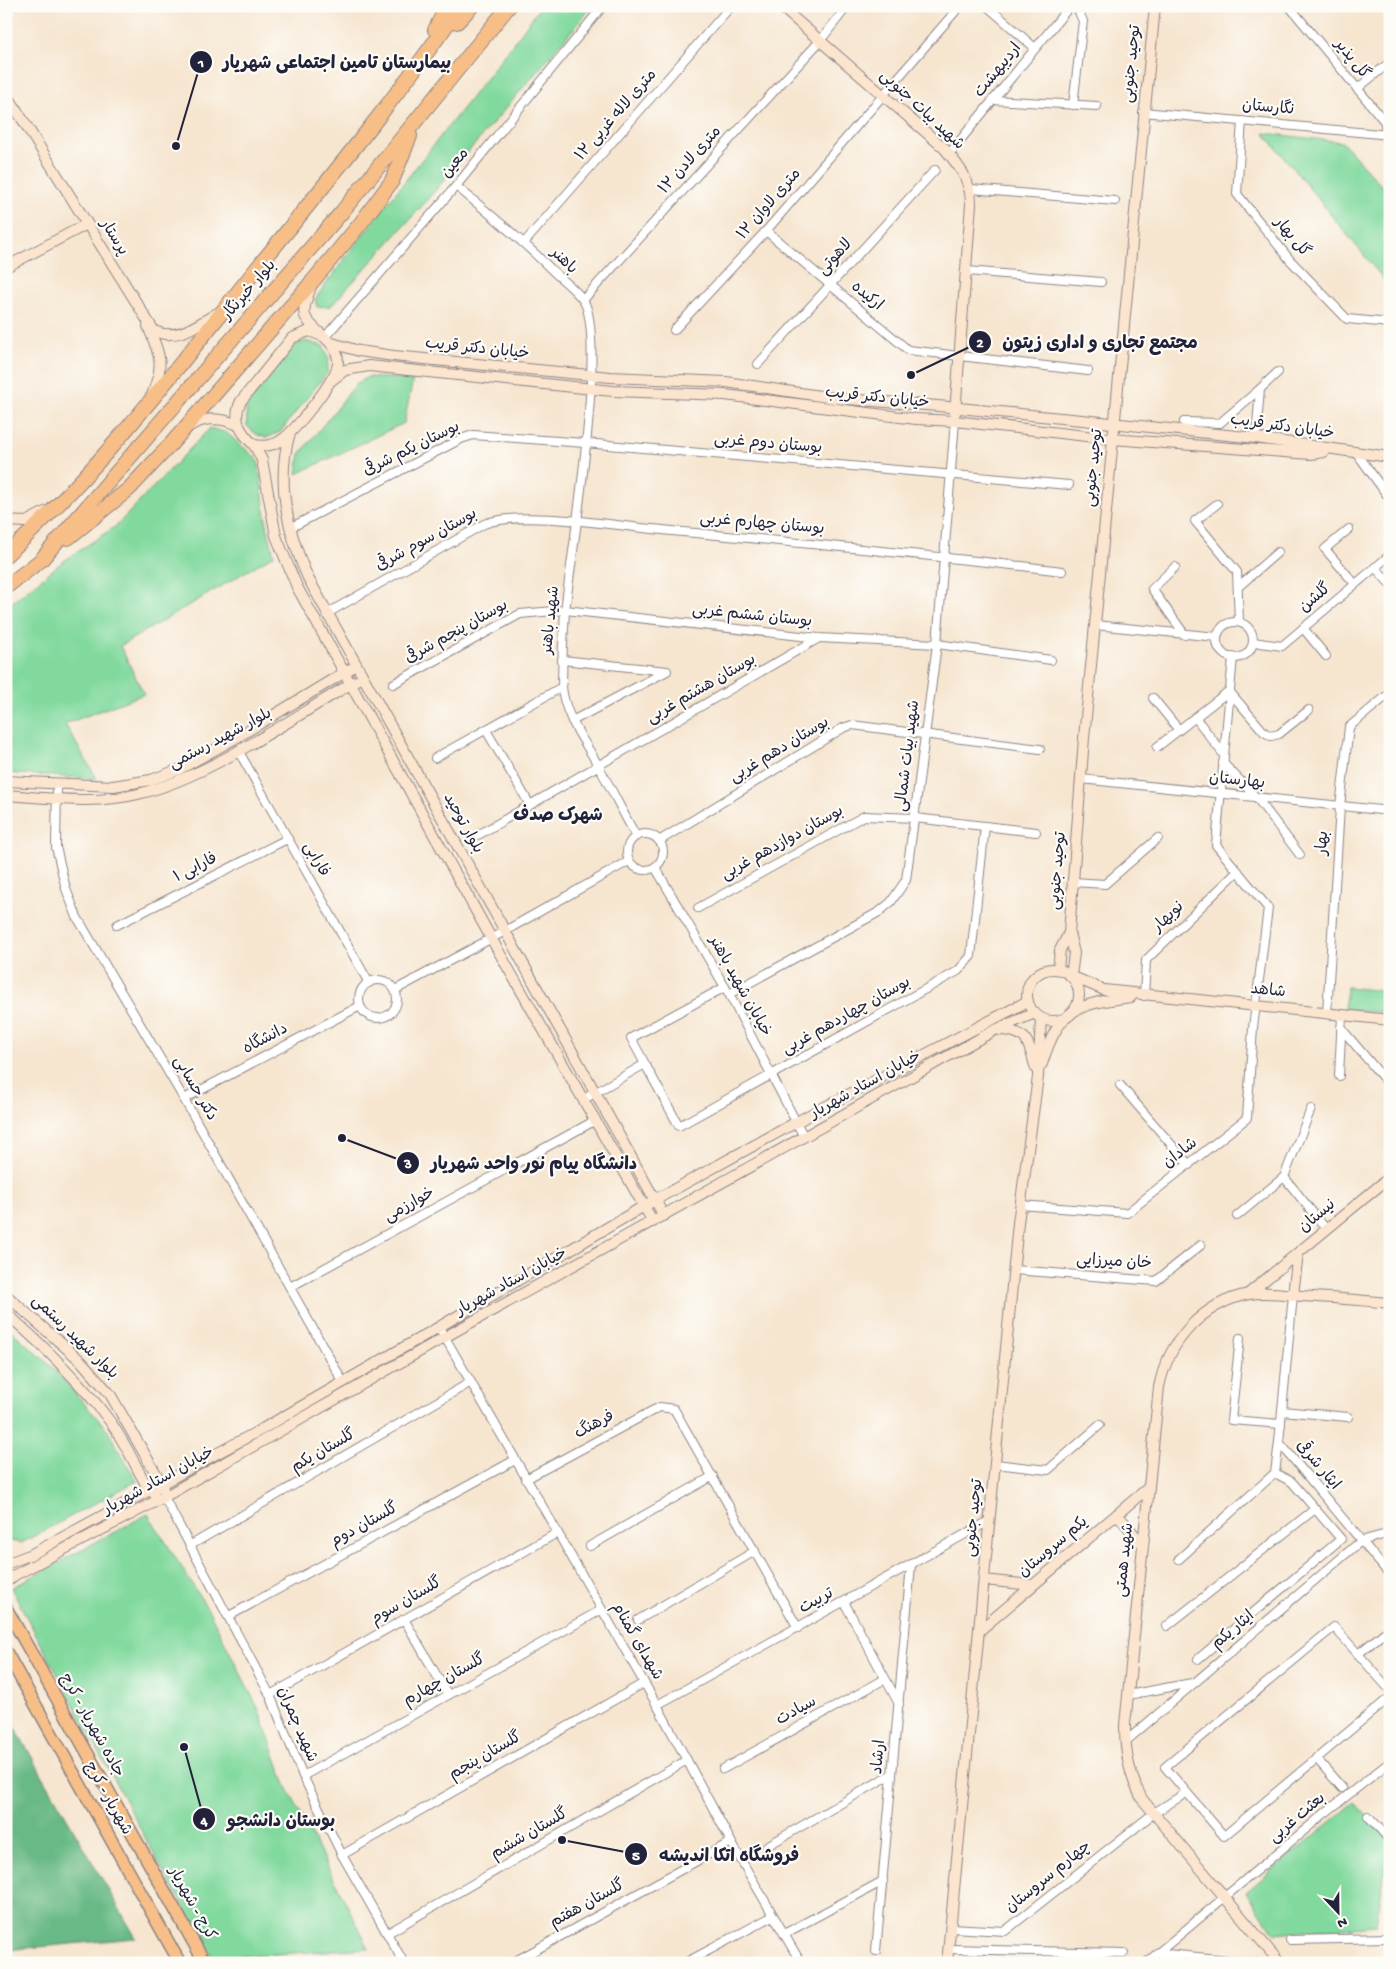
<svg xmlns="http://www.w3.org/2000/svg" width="1396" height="1969" font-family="'Gochi Hand','Playpen Sans Arabic',sans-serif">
<rect width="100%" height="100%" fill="#fdfcf7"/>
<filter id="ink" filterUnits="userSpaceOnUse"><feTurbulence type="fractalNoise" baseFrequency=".02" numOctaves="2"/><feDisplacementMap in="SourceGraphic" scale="10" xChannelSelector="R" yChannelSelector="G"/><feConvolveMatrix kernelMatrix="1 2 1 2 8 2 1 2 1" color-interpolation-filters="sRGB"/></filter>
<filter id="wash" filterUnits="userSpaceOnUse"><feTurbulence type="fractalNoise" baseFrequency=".0096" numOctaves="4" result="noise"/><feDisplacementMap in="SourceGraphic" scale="20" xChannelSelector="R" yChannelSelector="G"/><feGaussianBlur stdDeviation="1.12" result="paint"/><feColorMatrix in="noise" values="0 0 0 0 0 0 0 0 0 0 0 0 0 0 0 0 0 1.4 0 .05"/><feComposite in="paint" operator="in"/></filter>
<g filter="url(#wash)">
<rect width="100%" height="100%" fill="#f6e5cf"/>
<g fill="#81d99e" stroke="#527e6c">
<path d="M541,6h52l-171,200 -91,100 -14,1 -2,-8c72,-100 153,-193 226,-293z"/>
<path d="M1264,133l78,9 48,53v92z"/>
<path d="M305,341l18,5 6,13 -2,14 -47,59 -14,6 -10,-4 -9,-8 -1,-19 48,-61z"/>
<path d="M368,377l45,2 -9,44 -107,51 3,-20 57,-71z"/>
<path d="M210,428l17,5 31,27 9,66 7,29 -154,91 24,48 -79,30 32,55 -91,-6v-166l55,-44 55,-37z"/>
<path d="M1347,987l43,5v21l-46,-4z"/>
<path d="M6,1326l45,40 55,62 31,53 -116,62 -15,-3z"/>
<path d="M148,1514l61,97 49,97 28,77 83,163 -155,10 -51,-87 -152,-283z"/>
<path d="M1355,1802l35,38 -14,85 -101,9 -29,-42z"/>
</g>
<path fill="#68b985" stroke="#456e60" d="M6,1712l130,226 -130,12z"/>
</g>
<g filter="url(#ink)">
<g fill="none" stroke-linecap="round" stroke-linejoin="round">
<g stroke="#8c8485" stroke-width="10">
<g id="street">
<path d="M987,6l48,42"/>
<path d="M1289,6l96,116 1,12"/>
<path d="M1357,89l33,-27"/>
<path d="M992,100l105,6"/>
<path d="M1073,105l10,-84 -7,-15"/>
<path d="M1143,112l247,23"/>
<path d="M1242,121l-5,73 53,66 57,59 43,4"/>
<path d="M949,154l121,-148"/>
<path d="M456,186c34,28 68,56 99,87 9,8 21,17 28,27 25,36 -12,258 -18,311 -2,25 -3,50 -3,76 3,31 23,54 37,80 13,23 24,46 37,69"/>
<path d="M971,189l144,12"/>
<path d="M766,231l142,119 180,21"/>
<path d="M524,243l207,-237"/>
<path d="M967,271l134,11"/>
<path d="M583,300l237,-259 26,-33"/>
<path d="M674,330l92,-99 194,-225"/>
<path d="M325,337l131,-151 147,-180"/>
<path d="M758,364l177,-194"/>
<path d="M1184,422l36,1 40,-34"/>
<path d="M1256,438l4,-49 18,-17"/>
<path d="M1356,452l34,47"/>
<path d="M1217,504l-22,17 42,51 2,50"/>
<path d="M290,528l171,-89 12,-4 112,8 484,42"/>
<path d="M1349,529l-24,20 30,35"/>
<path d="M1175,567l-23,22 33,46"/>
<path d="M1375,567l15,17"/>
<path d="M1238,587l40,-35"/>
<path d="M326,614l158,-90c33,-14 129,1 168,5 137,13 274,25 410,42"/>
<circle cx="1235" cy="640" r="18"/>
<path d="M1095,625l122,12"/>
<path d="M1303,628l23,28"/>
<path d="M1253,642l29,4 108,-91"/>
<path d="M562,660l105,11 -95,50"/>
<path d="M393,684l127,-70 45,-4 254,28 118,6 114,16"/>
<path d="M1153,698l26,32"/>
<path d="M1195,717l29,38"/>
<path d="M486,730l44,75"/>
<path d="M1157,747l72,-56 35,41 7,4 8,-2 30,-24"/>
<path d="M238,750l131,233"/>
<path d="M435,758l127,-71"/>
<path d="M1223,763l34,35 43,57"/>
<path d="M1081,779l309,32"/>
<path d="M57,785l-1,62 10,42 11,28 107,182 159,283"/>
<circle cx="645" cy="852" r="18"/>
<path d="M478,835l341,-197"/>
<path d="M659,841l184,-113 9,-3 188,24"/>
<path d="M655,867l74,127 75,143"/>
<path d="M1073,882l32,2 53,-46"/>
<path d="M698,908l166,-92 51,2 121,14"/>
<path d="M117,925l170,-86"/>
<circle cx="378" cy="999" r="19"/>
<path d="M395,990l110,-59 124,-70"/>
<path d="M729,994l150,-82 12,-10 15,-22 31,-236 18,-223"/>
<path d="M1144,996l2,-36 92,-89"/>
<path d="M1327,1013l13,-206 9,-80 41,-34"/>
<path d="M1341,1028l49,58"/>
<path d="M645,1064l-14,-26 94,-51"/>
<path d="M1339,1076l3,-61"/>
<path d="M1120,1085l69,80"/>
<path d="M184,1099l176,-93"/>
<path d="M584,1099l61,-35 34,62 279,-155 13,-15 14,-130"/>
<path d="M1284,1177l42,52"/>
<path d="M1020,1205l107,8 120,-95 6,-90 15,-120 -52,-63 17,-188"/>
<path d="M1237,1216l47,-39 27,-68"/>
<path d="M1014,1270l142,11 45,-36"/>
<path d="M290,1287l306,-167"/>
<path d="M1293,1295l-14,147 111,133"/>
<path d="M439,1327l218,378 84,155 60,103"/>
<path d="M1240,1338l-9,82 50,4"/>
<path d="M1282,1411l66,6"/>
<path d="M995,1464l53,6 52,-45"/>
<path d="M526,1479l126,-68 8,-4 14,2 124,219"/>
<path d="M164,1497l106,198 33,81 39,79 62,108"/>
<path d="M191,1545l280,-163"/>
<path d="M590,1546l123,-70"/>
<path d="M1179,1559l96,-86 4,-31"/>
<path d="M844,1602l55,102"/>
<path d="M229,1616l286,-156"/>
<path d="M404,1619l44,76"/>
<path d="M638,1620l117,-69"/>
<path d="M1167,1626l148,-117"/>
<path d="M1358,1654l32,-26"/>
<path d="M1198,1659l143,-120 -49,-57 -17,-9"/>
<path d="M1390,1690l-56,-63 -169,140 59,69 166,-139"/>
<path d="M270,1695l287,-162"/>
<path d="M1128,1695l64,-12"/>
<path d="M657,1705l332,-184"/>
<path d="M1125,1742l236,-201 29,-8"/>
<path d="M1316,1758l26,30"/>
<path d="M723,1769l162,-90"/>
<path d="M303,1776l298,-166"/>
<path d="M1368,1816l22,24"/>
<path d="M767,1846l125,-72"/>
<path d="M342,1855l302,-172"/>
<path d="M951,1928l54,3 149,-118 32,-20"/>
<path d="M388,1933l299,-173"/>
<path d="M784,1934l99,-53"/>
<path d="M1290,1940l100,-2"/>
<path d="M949,1949l175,4"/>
<path d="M876,1951l35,-386"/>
<path d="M1157,1953l101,10"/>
<path d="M1157,1953l8,10"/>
<path d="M512,1963l219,-121"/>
<path d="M685,1963l88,-47"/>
<path d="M1146,1963l179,-150 65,-51"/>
</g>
</g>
<g stroke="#8c8485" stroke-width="12">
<g id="secondary">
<path d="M780,6l164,142c15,18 27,32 27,56l-16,209"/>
<path d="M1155,6l-71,732 -15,195 5,20 -3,23 33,14 286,30"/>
<path d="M6,93l148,238c25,11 45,-8 67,-20"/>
<path d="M6,267l81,-43"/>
<path d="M311,286c-2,8 -9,21 -6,30 8,17 33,24 33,46 0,16 -42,67 -55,77 -9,7 -18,8 -29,6 -14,-13 -22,-26 -13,-44l51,-63 17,-7 16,6"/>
<path d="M148,326c12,30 17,37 4,69"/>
<path d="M332,343l27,8 35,5 216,21 116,5 108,16 104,8 154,15 164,17 134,19"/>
<path d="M332,380l13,-10 24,-4 244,25 112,4 191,24 39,2 157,18 199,15 13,-2"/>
<path d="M190,426c16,-10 32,-8 48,-1"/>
<path d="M290,433c-15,49 -2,100 18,145l356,638"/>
<path d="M254,445l8,15 14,76 21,51 194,351 162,284"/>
<path d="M6,521l20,1 21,-11"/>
<path d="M6,781l107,5 38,-6 29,-11 56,-31 114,-69"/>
<path d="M6,795c44,3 89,10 132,-1 72,-17 153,-76 218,-113"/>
<path d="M1058,969l2,-19 9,-17"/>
<circle cx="1053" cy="995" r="26"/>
<path d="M1000,1030c30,1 28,14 36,39"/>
<path d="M1042,1064c17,-56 35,-60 89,-67"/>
<path d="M1248,1294l142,-117"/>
<path d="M6,1295l75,66 29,33 52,90 1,5"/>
<path d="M1293,1295l5,-42"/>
<path d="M6,1313c38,33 73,67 103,107 16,22 27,47 40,70l5,3"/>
<path d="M1117,1514l26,31"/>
<path d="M6,1564l26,-10 232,-126 175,-101 205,-121 169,-93 215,-112"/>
<path d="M984,1580l48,5"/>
<path d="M6,1582l9,-7 149,-78 281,-160 550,-307 40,-17"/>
<path d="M979,1631l169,-143"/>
<path d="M947,1963l71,-740 20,-146 3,-59"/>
<path d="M1280,1963l-138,-164c-13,-24 -17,-47 -17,-74l34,-338c9,-45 43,-84 90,-93 17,-3 36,0 53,2 29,2 59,4 88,7"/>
</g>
</g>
<g stroke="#8c8485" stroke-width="14">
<g id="primary">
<path d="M6,1608l199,355"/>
<path d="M6,1652l174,311"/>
</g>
</g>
<g stroke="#8c8485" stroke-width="16">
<g id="highway">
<path d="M457,22l15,-16"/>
<path d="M435,30l12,-24"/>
<path d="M68,538l61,-49 42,-45 141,-162 49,-59 31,-42 18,-45"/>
<path d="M6,555c92,-83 167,-182 244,-278 72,-89 145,-177 210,-271"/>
<path d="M6,587l35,-27 300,-347 168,-207"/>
</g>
</g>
<use href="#street" stroke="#fff" stroke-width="8"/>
<use href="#secondary" stroke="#fce5cf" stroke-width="10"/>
<use href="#primary" stroke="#f7be88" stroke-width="11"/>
<use href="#highway" stroke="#f7be88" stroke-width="14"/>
</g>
</g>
<g text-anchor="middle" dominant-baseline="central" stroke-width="4.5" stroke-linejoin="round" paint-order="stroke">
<g font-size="16" fill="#22223b" stroke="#fdfcf7">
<text transform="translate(1351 60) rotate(51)">گل پذیر</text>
<text transform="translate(1133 64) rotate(-84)">توحید جنوبی</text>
<text transform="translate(999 71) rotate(-51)">اردیبهشت</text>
<text transform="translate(1268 109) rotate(5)">نگارستان</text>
<text transform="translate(921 111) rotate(43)">شهید بیات جنوبی</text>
<text transform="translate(617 116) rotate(-49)">۱۲ متری لاله غربی</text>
<text transform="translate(691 161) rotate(-48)">۱۲ متری لادن</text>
<text transform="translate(456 164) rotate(-50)">معین</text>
<text transform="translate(770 205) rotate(-49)">۱۲ متری لاوان</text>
<text transform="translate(113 238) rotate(58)">پرستار</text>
<text transform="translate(1291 238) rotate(50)">گل بهار</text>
<text transform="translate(836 258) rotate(-48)">لاهوتی</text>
<text transform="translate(563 262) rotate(44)">باهنر</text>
<text transform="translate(250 291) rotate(-49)">بلوار خبرنگار</text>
<text transform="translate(866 297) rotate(40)">ارکیده</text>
<text transform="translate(477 350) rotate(6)">خیابان دکتر قریب</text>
<text transform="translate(877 399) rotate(6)">خیابان دکتر قریب</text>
<text transform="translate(1282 428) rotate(8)">خیابان دکتر قریب</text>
<text transform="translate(768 445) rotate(5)">بوستان دوم غربی</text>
<text transform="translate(412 450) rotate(-26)">بوستان یکم شرقی</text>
<text transform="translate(1095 468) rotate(-84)">توحید جنوبی</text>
<text transform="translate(762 525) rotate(5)">بوستان چهارم غربی</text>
<text transform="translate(427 541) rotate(-29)">بوستان سوم شرقی</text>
<text transform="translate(1316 599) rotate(-40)">گلشن</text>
<text transform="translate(752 617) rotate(6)">بوستان ششم غربی</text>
<text transform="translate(552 620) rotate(-84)">شهید باهنر</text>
<text transform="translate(457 633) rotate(-29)">بوستان پنجم شرقی</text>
<text transform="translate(702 690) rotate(-30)">بوستان هشتم غربی</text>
<text transform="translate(221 740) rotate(-28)">بلوار شهید رستمی</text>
<text transform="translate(780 751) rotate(-31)">بوستان دهم غربی</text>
<text transform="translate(909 756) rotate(-83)">شهید بیات شمالی</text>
<text transform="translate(1237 782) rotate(6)">بهارستان</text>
<text transform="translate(462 824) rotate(61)">بلوار توحید</text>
<text transform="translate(1324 843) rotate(-86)">بهار</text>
<text transform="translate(783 844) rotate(-29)">بوستان دوازدهم غربی</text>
<text transform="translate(315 860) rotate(60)">فارابی</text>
<text transform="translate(196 869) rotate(-27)">فارابی ۱</text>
<text transform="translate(1059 871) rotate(-85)">توحید جنوبی</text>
<text transform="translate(1169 918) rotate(-44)">نوبهار</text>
<text transform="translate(739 987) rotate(61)">خیابان شهید باهنر</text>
<text transform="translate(1268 992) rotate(6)">شاهد</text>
<text transform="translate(847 1017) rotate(-29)">بوستان چهاردهم غربی</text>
<text transform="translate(266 1040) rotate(-28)">دانشگاه</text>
<text transform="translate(866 1086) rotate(-29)">خیابان استاد شهریار</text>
<text transform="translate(194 1089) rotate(60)">دکتر حسابی</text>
<text transform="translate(1181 1154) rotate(-38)">شادان</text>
<text transform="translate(410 1206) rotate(-29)">خوارزمی</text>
<text transform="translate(1318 1217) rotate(-40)">نيستان</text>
<text transform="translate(1114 1263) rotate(3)">خان میرزایی</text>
<text transform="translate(512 1283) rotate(-29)">خیابان استاد شهریار</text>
<text transform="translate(74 1338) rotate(44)">بلوار شهید رستمی</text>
<text transform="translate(595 1426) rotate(-28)">فرهنگ</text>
<text transform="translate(324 1452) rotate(-30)">گلستان یکم</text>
<text transform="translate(1317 1466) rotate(50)">ایثار شرقی</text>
<text transform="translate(159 1482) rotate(-29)">خیابان استاد شهریار</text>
<text transform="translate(975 1518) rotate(-84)">توحید جنوبی</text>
<text transform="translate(365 1526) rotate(-29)">گلستان دوم</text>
<text transform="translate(1054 1548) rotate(-40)">یکم سروستان</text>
<text transform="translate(1126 1560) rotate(-84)">شهید همتی</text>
<text transform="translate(407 1602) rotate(-30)">گلستان سوم</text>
<text transform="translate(817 1602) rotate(-29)">تربیت</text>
<text transform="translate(1234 1631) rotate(-40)">ایثار یکم</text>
<text transform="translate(636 1642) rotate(60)">شهدای گمنام</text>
<text transform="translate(445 1681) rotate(-29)">گلستان چهارم</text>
<text transform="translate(797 1712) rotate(-29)">سیادت</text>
<text transform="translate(296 1725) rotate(67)">شهید چمران</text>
<text transform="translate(91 1726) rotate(61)">جاده شهریار - کرج</text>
<text transform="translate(486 1757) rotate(-30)">گلستان پنجم</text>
<text transform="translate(880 1757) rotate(-85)">ارشاد</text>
<text transform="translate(107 1799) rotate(61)">شهریار - کرج</text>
<text transform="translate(1298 1819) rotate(-40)">بعثت غربی</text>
<text transform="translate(530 1835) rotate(-30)">گلستان ششم</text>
<text transform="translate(1049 1878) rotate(-39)">چهارم سروستان</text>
<text transform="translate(191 1904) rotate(61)">کرج - شهریار</text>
<text transform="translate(588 1905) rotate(-29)">گلستان هفتم</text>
</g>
<g font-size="18" font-weight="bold" fill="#22223b" stroke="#fdfcf7">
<text x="558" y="816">شهرک صدف</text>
</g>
</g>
<path fill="none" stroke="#22223b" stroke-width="2" d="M176 146L201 62M911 375L980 342M342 1138L408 1163M184 1747L204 1819M562 1840L636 1854"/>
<g fill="#22223b" stroke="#fdfcf7" stroke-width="2">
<circle cx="176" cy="146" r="5"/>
<circle cx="911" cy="375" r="5"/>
<circle cx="342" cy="1138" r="5"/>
<circle cx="184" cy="1747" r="5"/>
<circle cx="562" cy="1840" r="5"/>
<circle cx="201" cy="62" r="12"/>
<circle cx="980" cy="342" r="12"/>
<circle cx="408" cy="1163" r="12"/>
<circle cx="204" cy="1819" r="12"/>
<circle cx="636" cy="1854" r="12"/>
</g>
<g font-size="15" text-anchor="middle" font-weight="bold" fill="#fff">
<text x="201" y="67">1</text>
<text x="980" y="347">2</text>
<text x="408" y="1168">3</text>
<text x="204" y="1825">4</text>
<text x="636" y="1860">5</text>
</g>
<g font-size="18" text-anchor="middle" font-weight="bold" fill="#22223b" stroke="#fdfcf7" stroke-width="4.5" stroke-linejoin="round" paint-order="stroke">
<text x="337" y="68">بیمارستان تامین اجتماعی شهریار</text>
<text x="1100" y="348">مجتمع تجاری و اداری زیتون</text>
<text x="534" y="1169">دانشگاه پیام نور واحد شهریار</text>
<text x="281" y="1826">بوستان دانشجو</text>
<text x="729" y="1861">فروشگاه اتکا اندیشه</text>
</g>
<rect width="1396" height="1969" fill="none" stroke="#fdfcf7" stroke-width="25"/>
<g transform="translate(1338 1912) rotate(158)" stroke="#fdfcf7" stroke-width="4" paint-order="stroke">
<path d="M0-4L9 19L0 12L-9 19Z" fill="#22223b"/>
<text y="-8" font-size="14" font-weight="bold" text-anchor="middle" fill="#22223b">N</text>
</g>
</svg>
